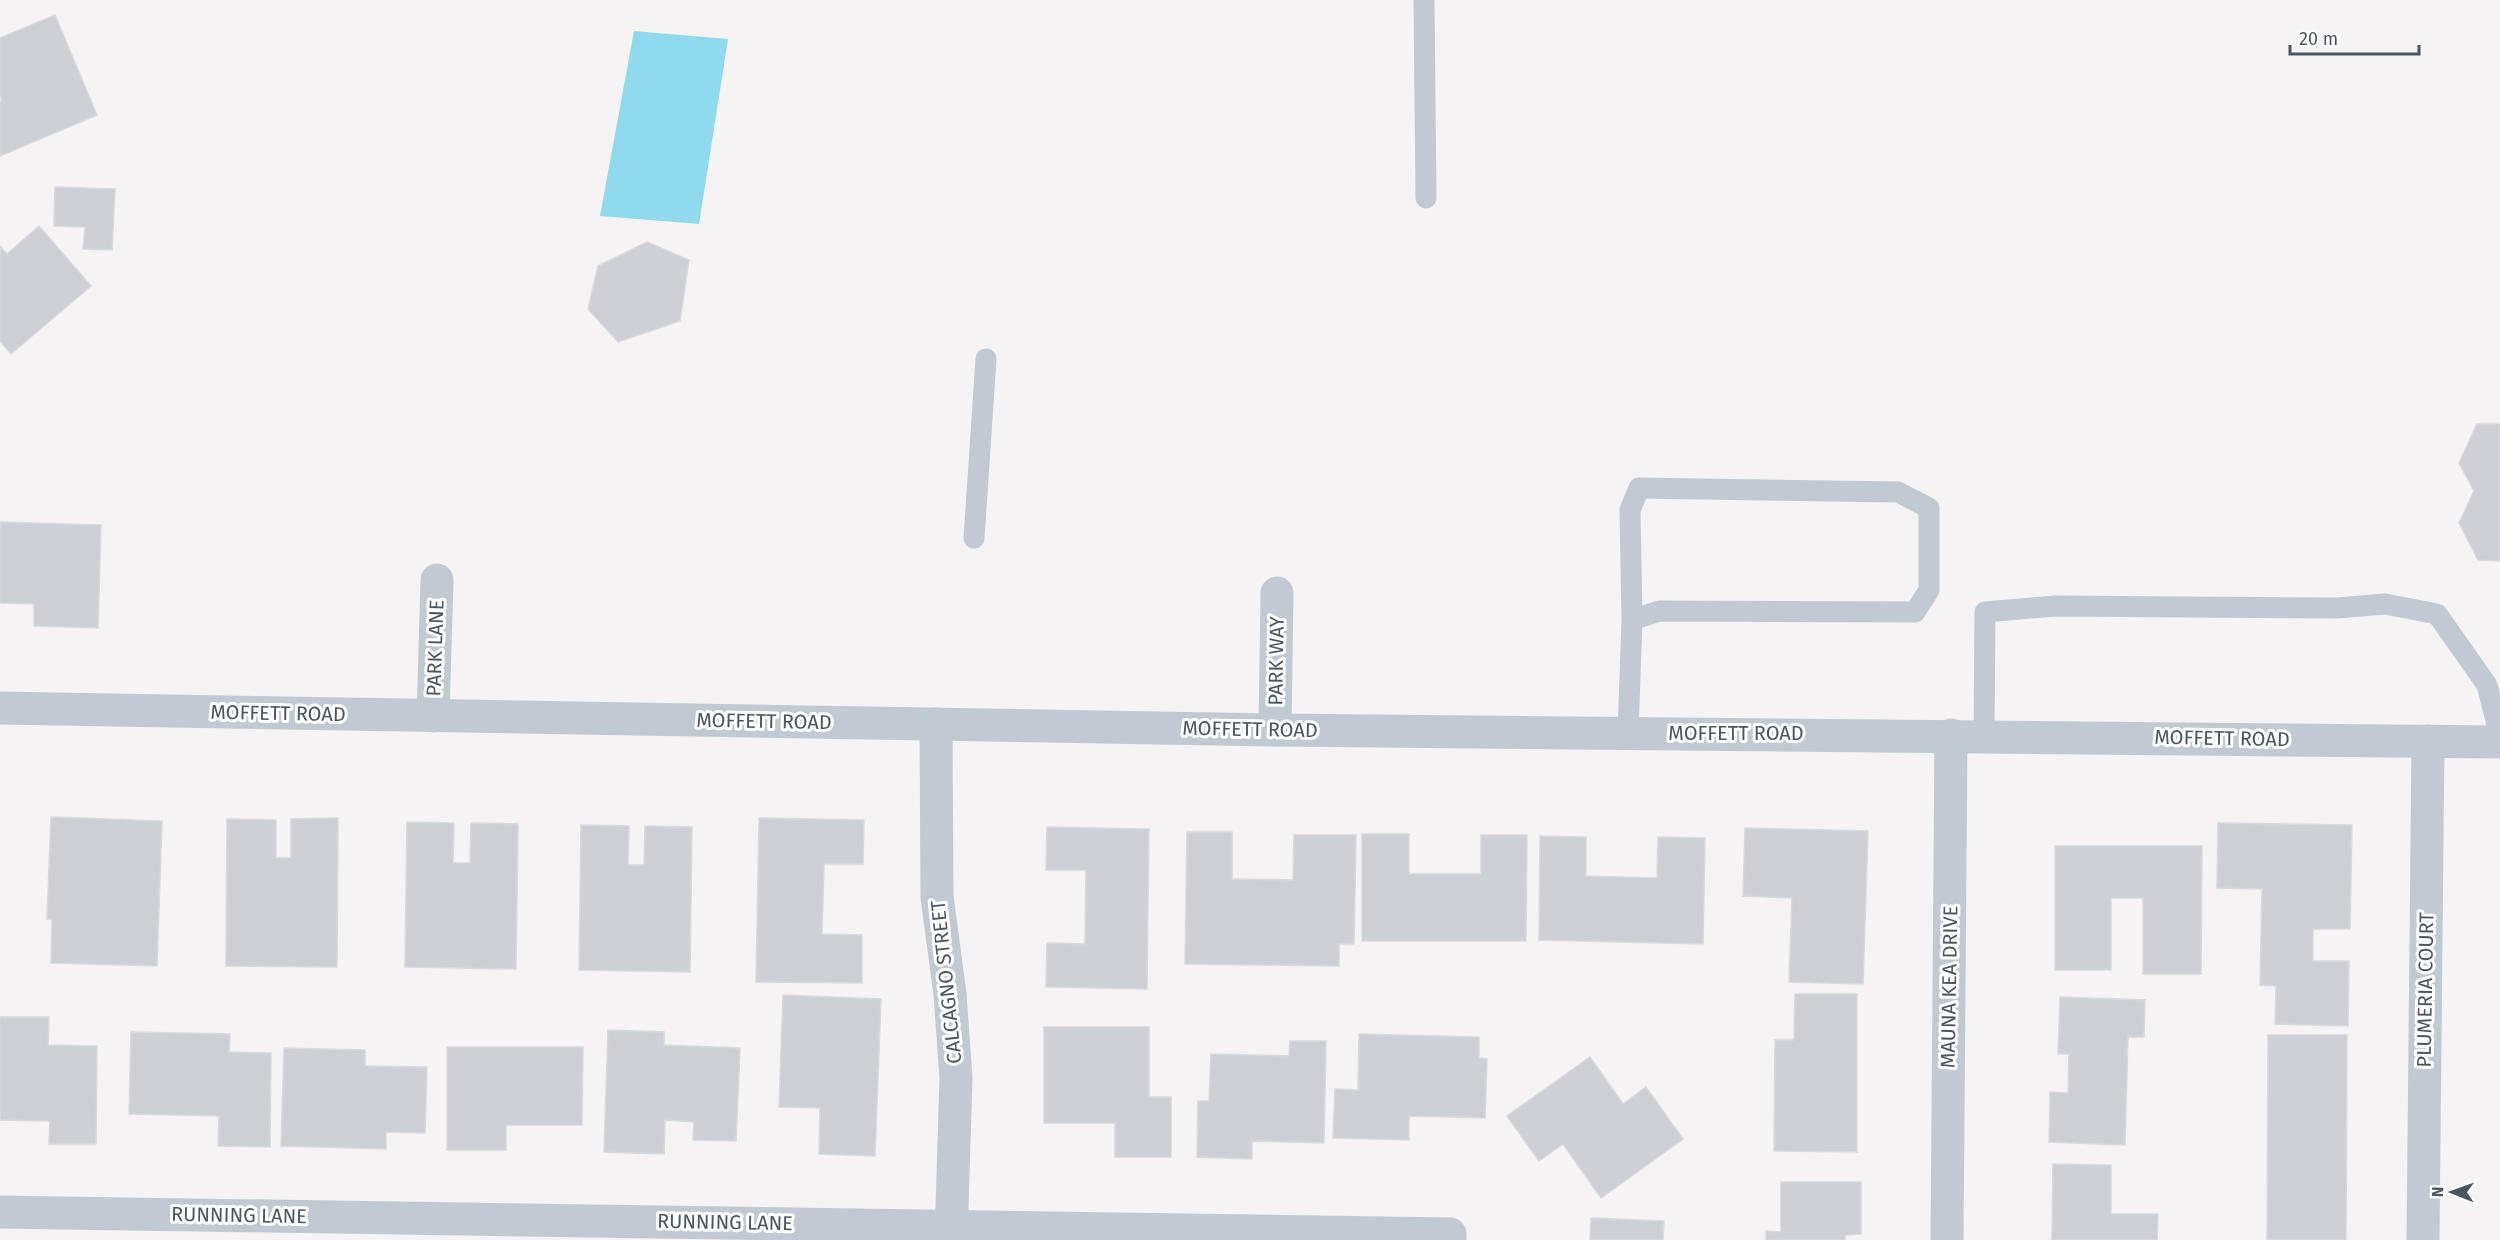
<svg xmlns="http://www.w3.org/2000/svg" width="2500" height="1240" font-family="'Fira Sans',sans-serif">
<rect width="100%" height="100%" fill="#f5f3f3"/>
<path fill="#90daee" d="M634,31l94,8 -29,185 -99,-8z"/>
<g fill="#cdcfd5" stroke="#d7d9de" stroke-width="1.5">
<path d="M55,15l42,100 -97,41v-54l2,-1 -2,-6v-57z"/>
<path d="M55,187l60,2 -3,61 -29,-1 2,-22 -31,-1z"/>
<path d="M39,226l52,60 -80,68 -11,-13v-95l7,8z"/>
<path d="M647,242l42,18 -9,61 -62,21 -30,-33 10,-43z"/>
<path d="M2477,424h23v137l-22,-1 -19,-37 15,-32 -15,-28z"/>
<path d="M0,522l101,3 -3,103 -64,-2v-22l-34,-1z"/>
<path d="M51,817l111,4 -5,145 -106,-3 1,-44h-5z"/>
<path d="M338,818l-1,149 -111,-1 1,-147 49,1v38h15v-39z"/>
<path d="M759,818l105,2 -1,44h-39l-2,70 40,1v48l-106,-1z"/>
<path d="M407,822l47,1 -1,40h17l1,-40 47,1 -2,145 -111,-2z"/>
<path d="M2218,823l134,2 -2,104h-37v32h36l-1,65 -73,-2 1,-38 -16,-1 2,-96 -45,-1z"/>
<path d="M581,825l48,1 -1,39h16l1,-39 47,1 -2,145 -111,-2z"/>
<path d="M1047,827l102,2 -2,160 -101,-2 1,-44 38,1 1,-74h-40z"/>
<path d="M1745,828l123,3 -5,153 -74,-2 3,-84 -49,-2z"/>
<path d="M1187,832h45v47l61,1 1,-45h62l-2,109h-15v22l-154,-2z"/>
<path d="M1362,834h47v40h72v-39h46l-1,106h-164z"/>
<path d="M1540,836l46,1v39l71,2 1,-41 47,1 -2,106 -164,-4z"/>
<path d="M2055,846h147l-1,128h-58v-76h-32v72h-56z"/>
<path d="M1795,994h62v158l-83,-1 1,-111h19z"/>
<path d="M783,995l98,4 -6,157 -56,-2 1,-46 -41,-1z"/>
<path d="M2060,997l85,3 -1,37h-16l-3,108 -76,-3 1,-50 18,1 1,-39h-11z"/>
<path d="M0,1017h49l-1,28 49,1 -1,98h-47l1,-23 -50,-1z"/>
<path d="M1044,1027h105v70h22v60h-56v-34h-71z"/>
<path d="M608,1030l56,2v13l76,3 -4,93 -43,-1 1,-18 -29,-2 -1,34 -60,-2z"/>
<path d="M131,1032l99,2 -1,18 42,1 -1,94 -52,-1 1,-30 -90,-2z"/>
<path d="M1359,1034l120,3v21l8,1 -2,59 -76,-2v24l-76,-2 2,-49 23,1z"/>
<path d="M2268,1035h79l-1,205h-79z"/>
<path d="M1290,1041h36l-2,102 -72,-2v18l-55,-2 1,-56h11l2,-47 78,2z"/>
<path d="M447,1047h136l-1,78h-76v25h-59z"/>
<path d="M284,1048l81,2v16l62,1 -2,66 -39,-1v17l-105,-3z"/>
<path d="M1590,1057l33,47 23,-17 37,52 -82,59 -38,-54 -24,17 -32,-45z"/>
<path d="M2053,1164l58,1v49h47l-1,26h-105z"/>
<path d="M1781,1182h80v52l-16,1v5h-79v-9l15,1z"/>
<path d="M1591,1218l73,3 -1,19h-73z"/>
</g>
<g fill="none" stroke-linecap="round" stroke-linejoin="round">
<g stroke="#c1cad2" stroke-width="21">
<path d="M1424,0l2,198"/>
<path d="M974,538l12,-179"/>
<path d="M1628,733l4,-113 -2,-110 9,-22 259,4 31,16v82l-14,22 -256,-1 -27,9"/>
<path d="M1984,735l1,-123 70,-6 282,2 48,-4 52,10 50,71 13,51"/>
</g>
<g stroke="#c1cad2" stroke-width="33">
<path d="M0,708l1275,22 1225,12"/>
<path d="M433,716l4,-136"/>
<path d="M936,724l1,173 13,97 6,84 -5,162"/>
<path d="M1275,730l2,-137"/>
<path d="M0,1212l1450,22v6"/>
<path d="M1947,1240l4,-505"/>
<path d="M2423,1240l5,-499"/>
</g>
</g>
<g text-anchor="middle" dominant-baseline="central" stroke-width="6" stroke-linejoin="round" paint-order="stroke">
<g font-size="20" fill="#4a5661" stroke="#fff">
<text transform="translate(435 648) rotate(-88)">PARK LANE</text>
<text transform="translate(1276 661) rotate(-89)">PARK WAY</text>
<text transform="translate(278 713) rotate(1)">MOFFETT ROAD</text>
<text transform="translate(764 721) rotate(1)">MOFFETT ROAD</text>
<text transform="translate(1250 729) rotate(1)">MOFFETT ROAD</text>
<text x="1736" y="733">MOFFETT ROAD</text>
<text transform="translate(2222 738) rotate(1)">MOFFETT ROAD</text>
<text transform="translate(946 982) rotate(-96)">CALCAGNO STREET</text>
<text transform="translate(1949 987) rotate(-89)">MAUNA KEA DRIVE</text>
<text transform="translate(2425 990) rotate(-89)">PLUMERIA COURT</text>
<text transform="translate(239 1215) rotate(1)">RUNNING LANE</text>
<text transform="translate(725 1222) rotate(1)">RUNNING LANE</text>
</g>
</g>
<g transform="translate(2452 1192) rotate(271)" stroke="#ffffff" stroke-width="4.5" paint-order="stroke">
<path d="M0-4.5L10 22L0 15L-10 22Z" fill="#4a5661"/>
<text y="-9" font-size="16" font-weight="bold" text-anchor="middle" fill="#4a5661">N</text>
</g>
<path d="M2290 45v9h129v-9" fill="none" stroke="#4a5661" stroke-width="3"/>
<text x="2299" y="45" font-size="18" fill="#4a5661" stroke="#ffffff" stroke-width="4.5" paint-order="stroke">20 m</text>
</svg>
